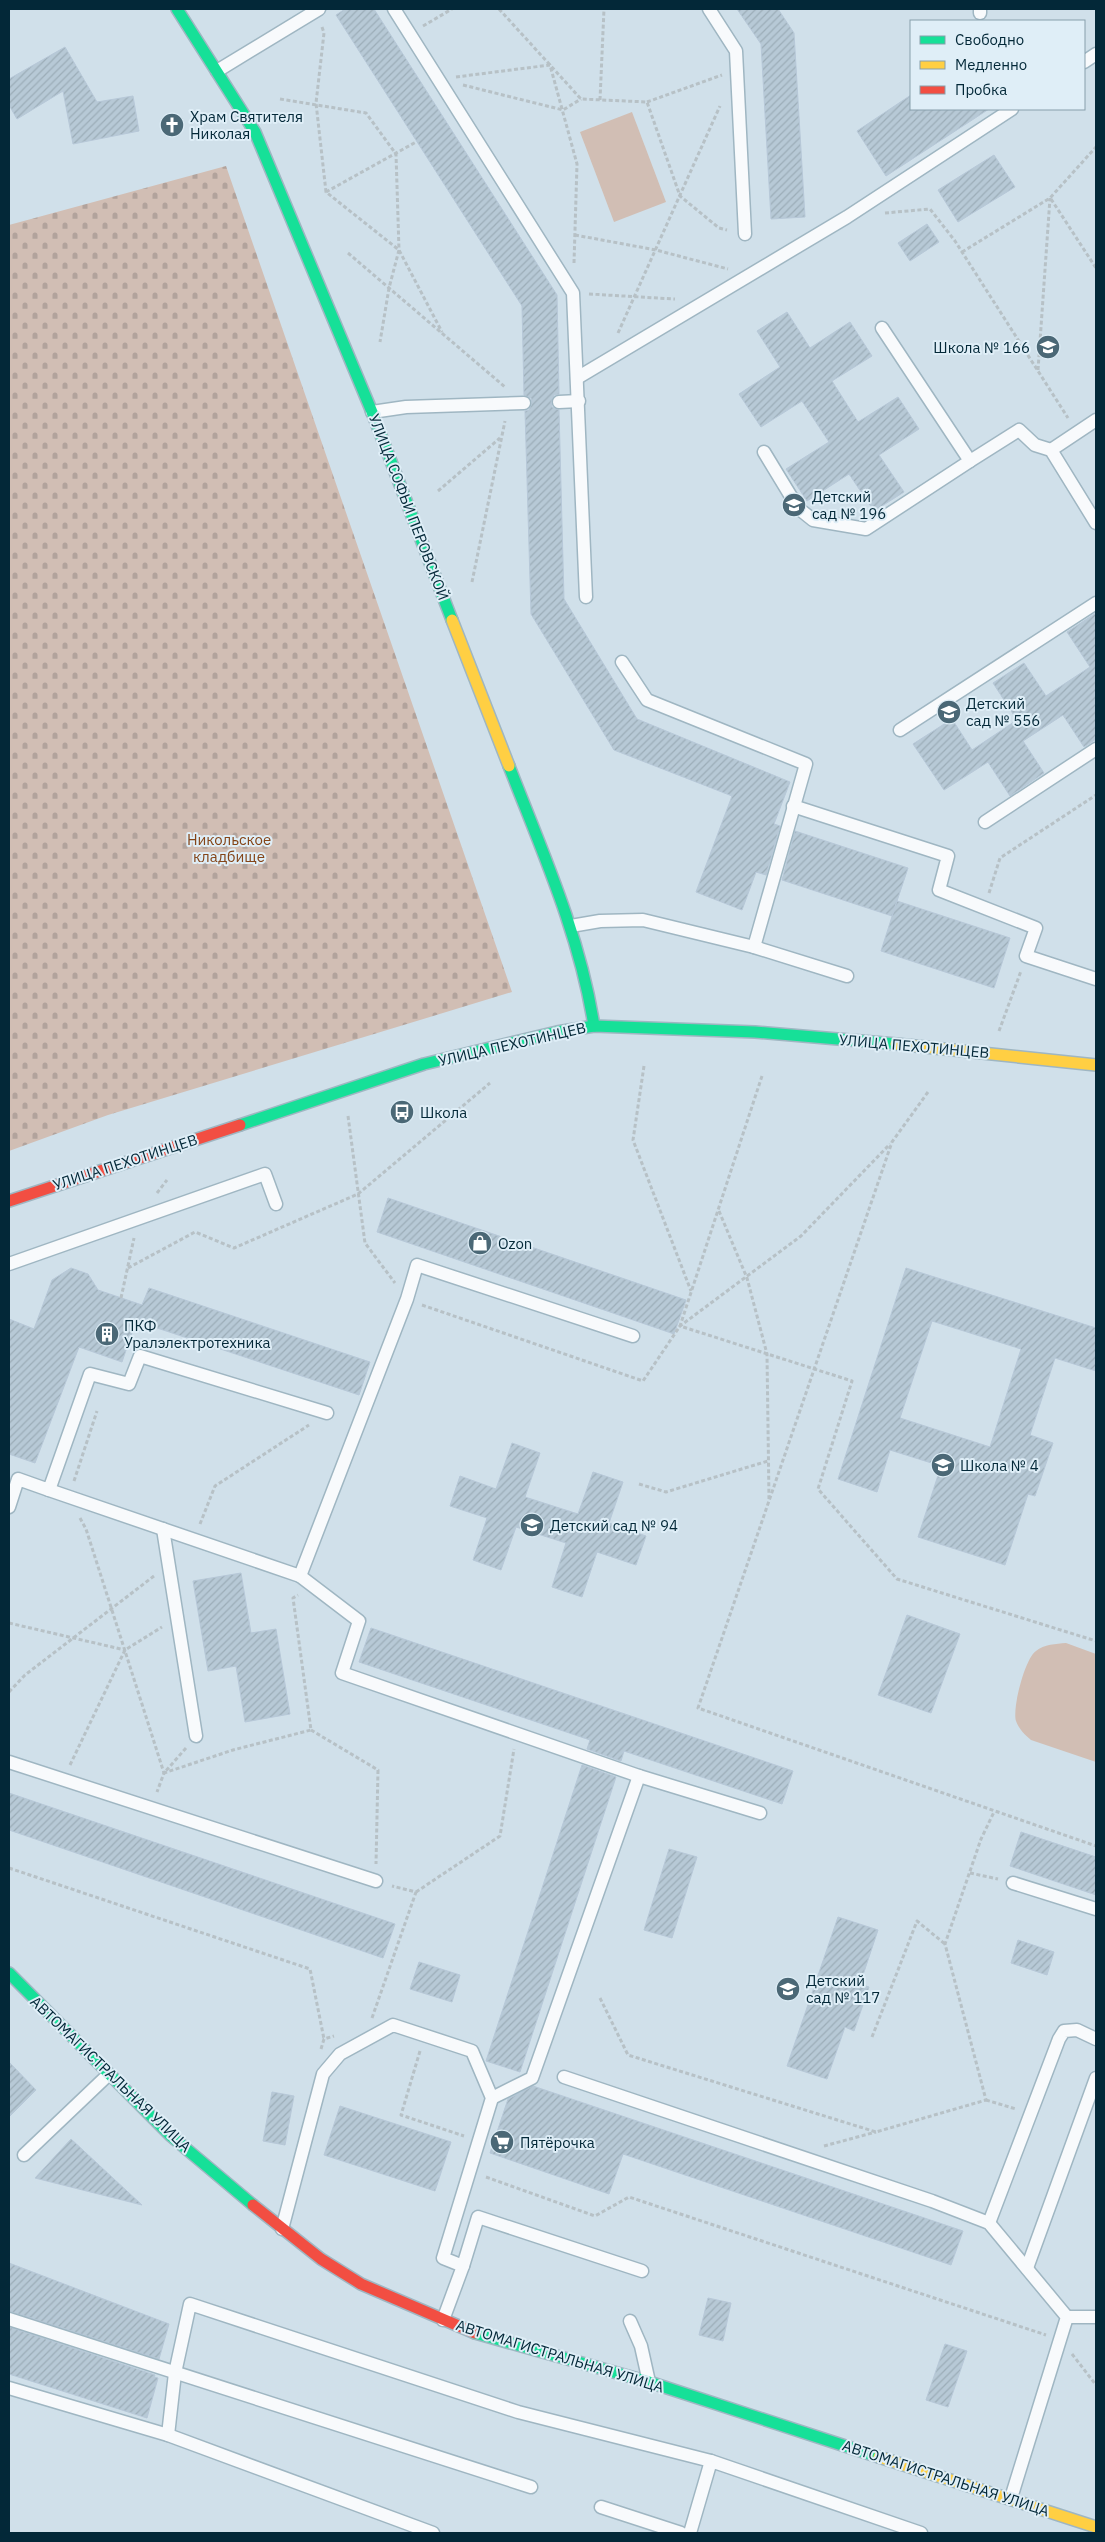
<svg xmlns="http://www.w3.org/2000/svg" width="1105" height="2542" font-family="'IBM Plex Sans',sans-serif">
<defs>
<pattern id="cemetery-stones" width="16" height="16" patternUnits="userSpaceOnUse" patternTransform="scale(1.25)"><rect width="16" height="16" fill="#d1beb4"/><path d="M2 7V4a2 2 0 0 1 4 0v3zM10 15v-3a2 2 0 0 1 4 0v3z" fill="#b2a39c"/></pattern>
<pattern id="building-hatch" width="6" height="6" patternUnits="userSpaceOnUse" patternTransform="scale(1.25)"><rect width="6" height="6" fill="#b7c9d6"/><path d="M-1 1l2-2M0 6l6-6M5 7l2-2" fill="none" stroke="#9cadb8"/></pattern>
</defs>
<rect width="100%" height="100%" fill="#d0e0ea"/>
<path fill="url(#cemetery-stones)" d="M226,166l286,826 -404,123 -99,36v-926z"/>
<g fill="#d1beb4">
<path d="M632,112l34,90 -52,20 -34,-90z"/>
<path d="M1066,1643l30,11v108l-65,-22c-6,-5 -12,-11 -15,-19 -4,-12 9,-63 20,-70 8,-7 20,-7 30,-8z"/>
</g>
<g fill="url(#building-hatch)" stroke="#b7c8d8" fill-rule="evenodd">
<path d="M345,9h29l183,286 2,99 -5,1 -3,7 1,5 7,3 5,189 73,120 153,63 -16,42 6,2 -14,49 -10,-3 -14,38 -46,-18 36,-96 -118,-46 -83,-136 -6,-203 4,-1 3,-7 -1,-5 -7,-3 -2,-89 -186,-291z"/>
<path d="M737,9h41l16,24 11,184 -34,2 -10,-175z"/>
<path d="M65,47l32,55 36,-6 6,35 -66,13 -10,-53 -46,28 -8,-14v-26z"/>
<path d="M911,95v14h78l-103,67 -29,-45z"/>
<path d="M994,155l21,32 -57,35 -20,-32z"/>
<path d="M927,224l12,18 -29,19 -12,-18z"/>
<path d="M787,312l23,36 40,-26 22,34 -40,25 26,41 40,-25 21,32 -40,26 25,37 -30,19 -25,-37 -42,27 -21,-32 43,-27 -27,-41 -41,26 -22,-33 41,-27 -23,-36z"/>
<path d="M1096,613v126l-12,8 -21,-32 -40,26 21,32 -34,23 -22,-34 -44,28 -31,-46 39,-25 20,31 45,-30 -24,-37 31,-20 22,33 44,-29 -23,-35z"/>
<path d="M795,831l113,37 -16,48 -110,-36z"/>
<path d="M897,901l113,37 -16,50 -113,-37z"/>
<path d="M388,1198l298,102 -12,34 -297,-102z"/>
<path d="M71,1268l17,6 10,16 44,15 7,-17 221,74 -11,33 -223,-74 -14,41 -43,-15 -44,116 -26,-9v-135l25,10 18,-49z"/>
<path d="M906,1268l190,60v43l-41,-13 -25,77 23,8 -18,53 -7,-2 -23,71 -87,-28 23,-71 -51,-16 -13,42 -39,-13zM932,1321l89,28 -31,98 -90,-29z"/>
<path d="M512,1443l28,10 -15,44 53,17 15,-42 30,10 -14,41 37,13 -10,29 -39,-13 -15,45 -30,-10 14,-44 -50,-16 -15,43 -28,-10 14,-42 -37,-12 10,-30 36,13z"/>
<path d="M241,1573l10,60 25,-4 14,85 -45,8 -9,-56 -28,5 -15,-90z"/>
<path d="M907,1615l53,19 -29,79 -53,-18z"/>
<path d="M371,1628l422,143 -11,33 -158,-53 -3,10 -34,-12 3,-9 -231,-78z"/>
<path d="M582,1765l34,12 -96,295 -34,-11z"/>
<path d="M9,1793l386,131 -12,34 -374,-128z"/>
<path d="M1021,1832l75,25v38l-86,-29z"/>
<path d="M669,1849l28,8 -25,81 -28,-8z"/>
<path d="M838,1917l40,13 -18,54 9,3 -15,44 -9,-4 -18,52 -40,-13z"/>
<path d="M1018,1940l36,12 -7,23 -36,-12z"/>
<path d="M419,1962l41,13 -8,27 -42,-13z"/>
<path d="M9,2062l27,28 -27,27z"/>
<path d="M533,2086l430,145 -12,34 -328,-111 -14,40 -119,-41 18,-54z"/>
<path d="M272,2092l22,4 -9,49 -22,-4z"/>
<path d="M340,2106l111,36 -16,49 -111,-36z"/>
<path d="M71,2139l71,66 -107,-27z"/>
<path d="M9,2263l160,61 -10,35 -150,-48z"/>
<path d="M708,2298l23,5 -8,38 -24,-6z"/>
<path d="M9,2327l146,48 -1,2 4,1 -11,40 -138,-44z"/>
<path d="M945,2344l22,7 -19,56 -22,-7z"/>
</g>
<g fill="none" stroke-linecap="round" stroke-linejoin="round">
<g stroke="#9fb6c2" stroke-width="15">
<g id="lane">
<path d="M394,9l179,284 13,304"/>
<path d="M709,9l27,42 9,183"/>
<path d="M980,9v4"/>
<path d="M1084,62l12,-8"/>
<path d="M217,71l102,-62"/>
<path d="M577,378l270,-161 165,-108"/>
<path d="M559,402l20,-1"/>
<path d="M372,412l34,-5 118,-4"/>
<path d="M1051,450l45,-30"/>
<path d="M764,452l34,56 15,12 53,9 104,-68 -88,-133"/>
<path d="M970,461l49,-31 16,15 16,5 45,73"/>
<path d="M900,730l196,-127"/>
<path d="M793,806l155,50 -9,34 97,38 -10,28 70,23"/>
<path d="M985,822l111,-73"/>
<path d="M571,926l29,-5 43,-1 111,27 52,-183 -159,-64 -25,-38"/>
<path d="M754,947l93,29"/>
<path d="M9,1264l256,-90 11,30"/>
<path d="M49,1490l251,86 107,-277 10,-34 216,71"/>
<path d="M9,1507l9,-28 31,11 41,-116 39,10 11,-28 187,57"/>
<path d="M163,1529l33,207"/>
<path d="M300,1576l59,45 -17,52 297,103"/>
<path d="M9,1762l367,119"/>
<path d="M1013,1883l83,26"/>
<path d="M564,2077l368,124 57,22 78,94 -56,181"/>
<path d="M492,2098l40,-20 107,-302 121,37"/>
<path d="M24,2155l84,-80"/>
<path d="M989,2223l70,-184 5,-8 13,-1 19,9"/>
<path d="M282,2229l41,-155 17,-20 53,-29 79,26 20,47 -49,160 20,8 -20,54"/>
<path d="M463,2266l15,-49 164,54"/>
<path d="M1027,2268l69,-190"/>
<path d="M1067,2317h29"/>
<path d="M9,2319l522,168"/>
<path d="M630,2321l11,25 8,36"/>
<path d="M9,2388l159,47 265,98"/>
<path d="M168,2435l7,-62 15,-69 328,108 193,49"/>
<path d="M601,2507l80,26"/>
<path d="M690,2533l21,-72 210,72"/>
</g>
</g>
<g stroke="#9fb6c2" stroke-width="14">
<g id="fast">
<path d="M177,9l78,123 117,280 80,208"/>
<path d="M509,766c33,85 71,169 85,260"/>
<path d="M240,1125l184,-61 133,-32 37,-6 161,6 141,12"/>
<path d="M9,1973l162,163 82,69"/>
<path d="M475,2333l174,49 230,75"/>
</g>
</g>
<g stroke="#9fb6c2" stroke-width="14">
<g id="slow">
<path d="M452,620l57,146"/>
<path d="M896,1044l200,21"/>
<path d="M879,2457l217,70"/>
</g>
</g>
<g stroke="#9fb6c2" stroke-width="14">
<g id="jam">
<path d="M9,1201l231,-76"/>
<path d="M253,2205l68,54 40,25 114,49"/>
</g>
</g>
<g stroke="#b7c1c6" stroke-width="3" stroke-dasharray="4 2.5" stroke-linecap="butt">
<path d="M499,9l82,90 66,3 33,94 39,32 8,2"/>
<path d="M423,26l29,-17"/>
<path d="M322,27l2,6 -8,70 10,89 73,58 43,82"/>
<path d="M456,77l94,-12 27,99 -3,99"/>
<path d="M463,85l100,25 18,-11"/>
<path d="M280,99l86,14 30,41 3,96 -10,38 -9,54"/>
<path d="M600,100l4,-91"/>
<path d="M647,102l75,-27"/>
<path d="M326,192l90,-50"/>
<path d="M1051,199l45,69"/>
<path d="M885,213l45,-4 25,32 113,177"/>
<path d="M575,235l81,15 72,19"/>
<path d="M962,252l88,-54 46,-51"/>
<path d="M348,253l157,134"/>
<path d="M589,294l86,5"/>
<path d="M618,333l102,-227"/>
<path d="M1038,370l12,-172"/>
<path d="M438,491l62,-53"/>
<path d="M472,582l33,-161"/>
<path d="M989,893l11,-35 96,-63"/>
<path d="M999,1031l22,-60"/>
<path d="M644,1066l-11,74 58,151"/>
<path d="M762,1076l-82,250 172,55 -34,108 79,90 199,62"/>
<path d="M928,1092l-36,50 -194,566 398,138"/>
<path d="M348,1116l17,127 30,40"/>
<path d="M157,1193l10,-13"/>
<path d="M719,1211l28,67 20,76 2,145"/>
<path d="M128,1268l67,-36 39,16 124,-54 132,-111"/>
<path d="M121,1298l13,-60"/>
<path d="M422,1305l221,76 37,-55 121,-90 89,-92"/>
<path d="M74,1481l23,-70"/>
<path d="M639,1484l27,8 102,-31"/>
<path d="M80,1518l6,11 78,244 -7,19"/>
<path d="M200,1524l15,-38 94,-61"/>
<path d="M9,1623l116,27"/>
<path d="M9,1692l16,-17 129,-99"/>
<path d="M311,1730l67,40 -2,94"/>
<path d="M186,1748l-22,25 69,-23 78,-20 -18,-132 5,-3"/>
<path d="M70,1765l55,-115 37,-23"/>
<path d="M9,1868l301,101 14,70"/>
<path d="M970,1873l28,6"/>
<path d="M416,1892l84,-56 14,-87"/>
<path d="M600,1998l28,57 248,77 110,-32 -41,-156 36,-105 13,-27"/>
<path d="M372,2018l44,-126 -24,-6"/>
<path d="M872,2037l45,-116 28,23"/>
<path d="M321,2049l3,-10 10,-3"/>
<path d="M420,2051l-19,64 63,21"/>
<path d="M986,2100l30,9"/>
<path d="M824,2146l52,-14"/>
<path d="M486,2177l109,39 34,-19 417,138"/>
<path d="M1072,2354l24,31"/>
</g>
<use href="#lane" stroke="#f8fafc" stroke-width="12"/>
<use href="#fast" stroke="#16e098" stroke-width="11"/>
<use href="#slow" stroke="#ffcf43" stroke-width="11"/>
<use href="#jam" stroke="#f24e42" stroke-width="11"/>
</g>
<defs>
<g id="church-disc" transform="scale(1.25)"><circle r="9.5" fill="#4b6876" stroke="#dfeef7"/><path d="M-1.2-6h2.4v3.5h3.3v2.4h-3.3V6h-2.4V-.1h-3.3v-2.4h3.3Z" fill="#fff"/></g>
<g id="school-disc" transform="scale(1.25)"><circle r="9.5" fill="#4b6876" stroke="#dfeef7"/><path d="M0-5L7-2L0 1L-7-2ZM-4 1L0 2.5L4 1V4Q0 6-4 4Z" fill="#fff"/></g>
<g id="bus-disc" transform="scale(1.25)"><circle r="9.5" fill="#4b6876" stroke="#dfeef7"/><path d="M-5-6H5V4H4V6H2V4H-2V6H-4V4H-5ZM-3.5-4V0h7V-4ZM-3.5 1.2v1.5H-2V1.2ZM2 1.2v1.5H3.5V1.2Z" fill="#fff"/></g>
<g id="shop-disc" transform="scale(1.25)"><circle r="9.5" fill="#4b6876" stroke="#dfeef7"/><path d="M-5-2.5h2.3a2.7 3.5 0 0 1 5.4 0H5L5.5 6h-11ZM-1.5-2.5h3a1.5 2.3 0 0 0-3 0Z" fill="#fff"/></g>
<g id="building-disc" transform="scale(1.25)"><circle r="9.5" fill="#4b6876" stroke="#dfeef7"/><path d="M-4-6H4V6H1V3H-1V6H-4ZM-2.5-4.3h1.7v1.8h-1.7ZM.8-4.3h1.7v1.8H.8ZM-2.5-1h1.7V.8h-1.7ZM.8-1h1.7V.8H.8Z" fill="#fff"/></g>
<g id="supermarket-disc" transform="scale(1.25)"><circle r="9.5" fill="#4b6876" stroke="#dfeef7"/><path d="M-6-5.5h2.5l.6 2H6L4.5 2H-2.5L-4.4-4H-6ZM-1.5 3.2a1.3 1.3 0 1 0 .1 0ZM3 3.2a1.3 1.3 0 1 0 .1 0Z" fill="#fff"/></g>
</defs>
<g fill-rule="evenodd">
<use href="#church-disc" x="172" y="125"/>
<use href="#school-disc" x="1048" y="347"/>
<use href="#school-disc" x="794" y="505"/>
<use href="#school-disc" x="949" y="712"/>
<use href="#bus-disc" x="402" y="1112"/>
<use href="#shop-disc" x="480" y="1243"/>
<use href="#building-disc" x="107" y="1334"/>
<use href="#school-disc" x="943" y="1465"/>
<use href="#school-disc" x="532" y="1525"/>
<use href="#school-disc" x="788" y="1989"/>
<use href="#supermarket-disc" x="502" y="2142"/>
</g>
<g text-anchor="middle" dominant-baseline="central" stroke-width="4" stroke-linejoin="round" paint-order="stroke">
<g font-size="15" fill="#032838" stroke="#dfeef7" text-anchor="start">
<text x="190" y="116">Храм Святителя<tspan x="190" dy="17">Николая</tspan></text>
<text x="1030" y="347" text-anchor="end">Школа № 166</text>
<text x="812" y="496">Детский<tspan x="812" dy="17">сад № 196</tspan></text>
<text x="966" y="703">Детский<tspan x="966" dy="17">сад № 556</tspan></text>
<text x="420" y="1112">Школа</text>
<text x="498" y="1243">Ozon</text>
<text x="124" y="1325">ПКФ<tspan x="124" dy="17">Уралэлектротехника</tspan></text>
<text x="960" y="1465">Школа № 4</text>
<text x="550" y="1525">Детский сад № 94</text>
<text x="806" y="1980">Детский<tspan x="806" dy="17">сад № 117</tspan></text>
<text x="520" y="2142">Пятёрочка</text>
</g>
<g font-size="15" fill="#032838" stroke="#dfeef7">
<text transform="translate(409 507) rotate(69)">УЛИЦА СОФЬИ ПЕРОВСКОЙ</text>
<text transform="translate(512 1044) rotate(-13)">УЛИЦА ПЕХОТИНЦЕВ</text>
<text transform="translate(914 1046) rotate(5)">УЛИЦА ПЕХОТИНЦЕВ</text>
<text transform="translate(125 1162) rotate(-18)">УЛИЦА ПЕХОТИНЦЕВ</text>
<text transform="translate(111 2074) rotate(44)">АВТОМАГИСТРАЛЬНАЯ УЛИЦА</text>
<text transform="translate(560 2356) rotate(17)">АВТОМАГИСТРАЛЬНАЯ УЛИЦА</text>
<text transform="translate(946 2478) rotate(18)">АВТОМАГИСТРАЛЬНАЯ УЛИЦА</text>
</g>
<g font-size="15" fill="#844417" stroke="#dfeef7">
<text x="229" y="839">Никольское<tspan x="229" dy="17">кладбище</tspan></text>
</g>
</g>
<rect width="1105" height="2542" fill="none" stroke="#032838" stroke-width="20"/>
<rect x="910" y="20" width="175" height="90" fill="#dfeef7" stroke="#879fab"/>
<rect x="920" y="36" width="25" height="8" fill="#16e098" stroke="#879fab"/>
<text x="955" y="45" font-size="15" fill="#032838">Свободно</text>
<rect x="920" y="61" width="25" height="8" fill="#ffcf43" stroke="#879fab"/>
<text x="955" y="70" font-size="15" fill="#032838">Медленно</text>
<rect x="920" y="86" width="25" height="8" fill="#f24e42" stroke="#879fab"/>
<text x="955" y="95" font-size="15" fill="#032838">Пробка</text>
</svg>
